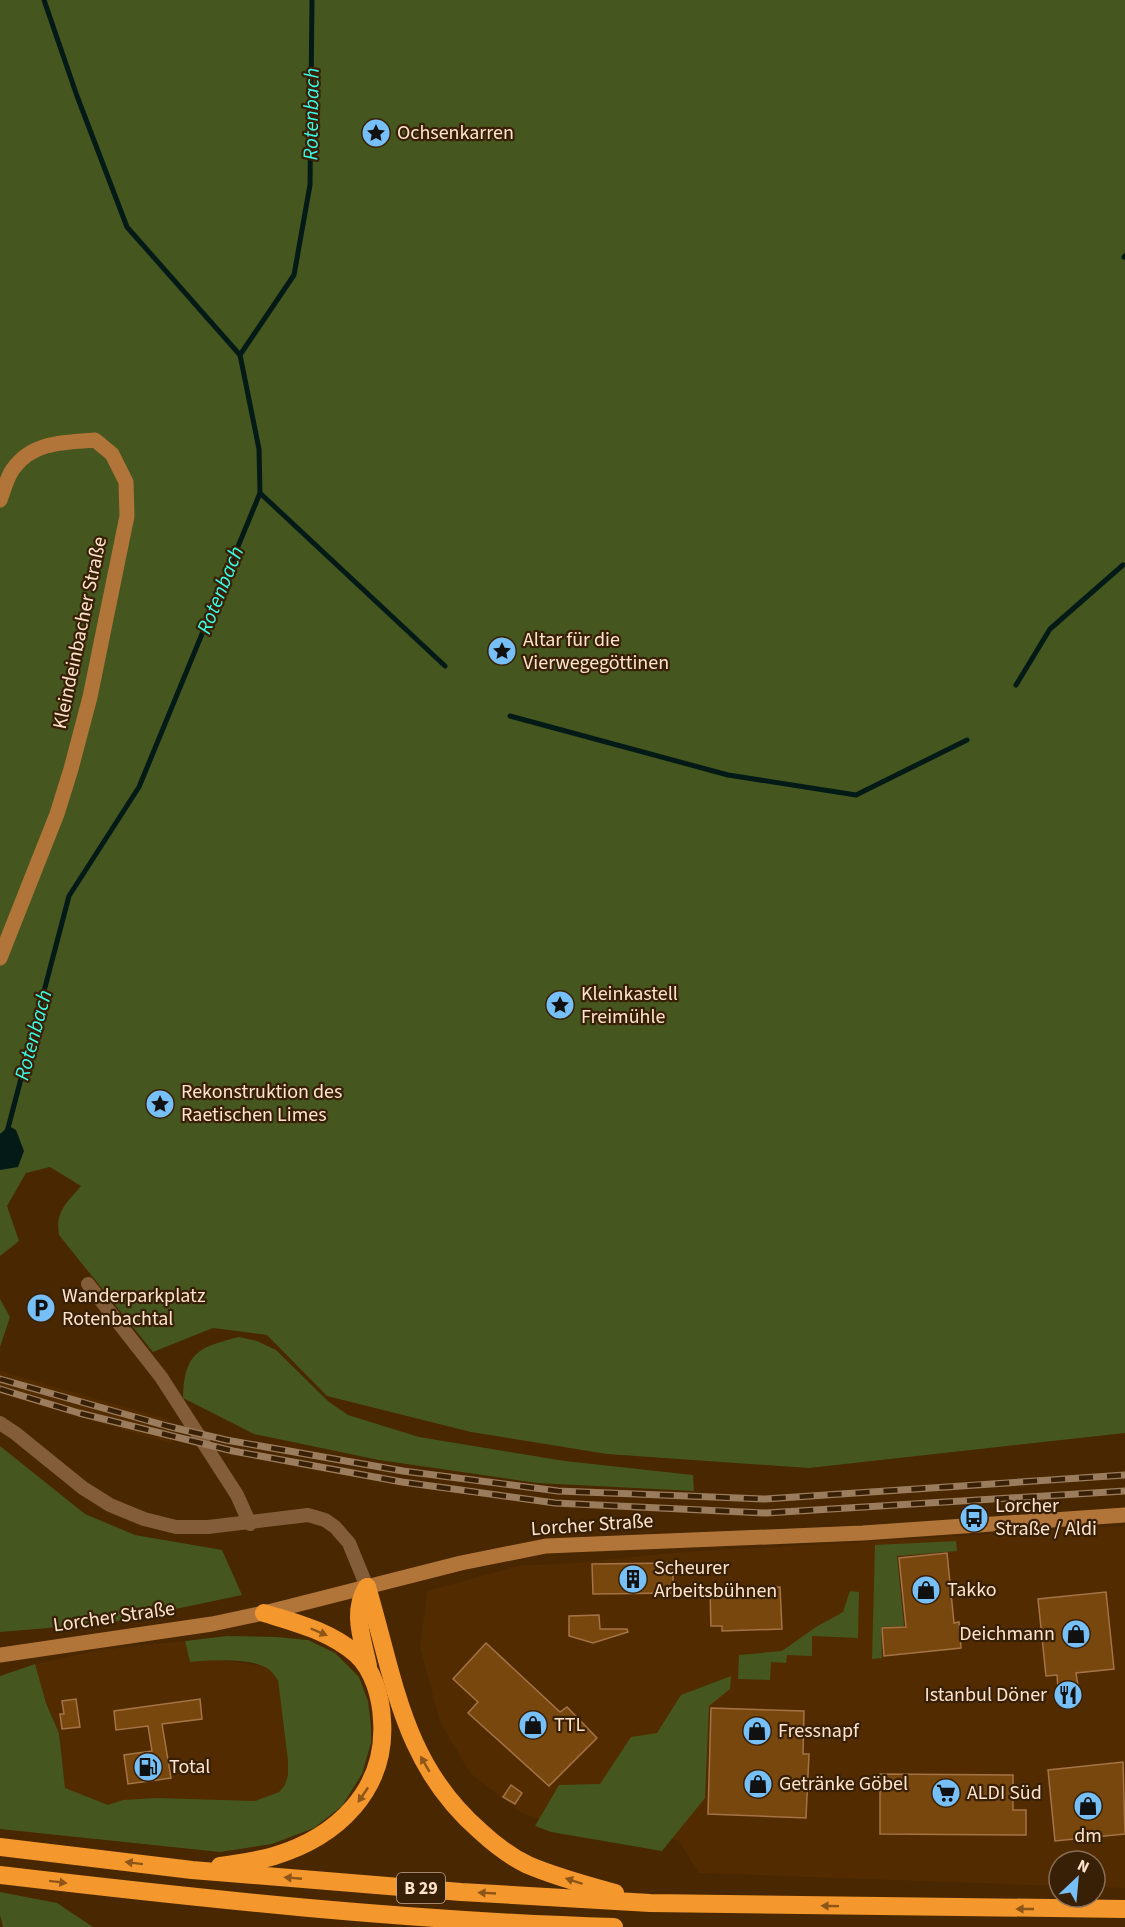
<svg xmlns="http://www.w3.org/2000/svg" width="1125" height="1927" font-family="'Source Sans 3',sans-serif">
<rect width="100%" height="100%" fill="#482701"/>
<g fill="#522c00">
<path d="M0,1371l167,48 6,25 -173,-50z"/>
<path d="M1125,1526v362l-30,-1v-26h-36v25l-360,-13 -21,-33 -98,-8 -59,-19 -51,-40 -30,-51 -20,-74 7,-57 95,-26 43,-1 107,-11z"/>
<path d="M185,1641l5,21 26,-3 46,7 9,4 7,10 10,81v14l-3,10 -6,7 -24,9 -132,-1 -15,5 -43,-17 -6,-55 -13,-30 -11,-39 64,-14z"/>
</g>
<g fill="#46561f">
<path d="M0,0h1125v1433l-316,35 -202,-14 -136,-22 -144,-36 -60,-61 -54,-7 -60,24 -94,-117c-4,-24 8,-32 22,-49l-31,-19 -24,6 -19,33 12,35 -19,15z"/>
<path d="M0,1299l10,18 -10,30z"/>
<path d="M239,1337l18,4 19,9 53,52 19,13 71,22 146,24 128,14 1,16 -157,-8 -158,-23 -125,-26 -71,-36c1,-45 15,-51 56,-61z"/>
<path d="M0,1446l85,68 50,21 87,15 20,45 -133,28 -109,9z"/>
<path d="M956,1541l1,10 -60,5 7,70 -23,1 1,31 -10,1 3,-114z"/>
<path d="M850,1591l9,1 -1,46 -46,-2v20l-25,-1 -1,8 -15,-1 -1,18 -32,-1 1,-24 43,-4 34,-24 27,-15z"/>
<path d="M227,1636l50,1 31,3 27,13 24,24 9,24 3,25v17l-9,31 -20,32 -28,22 -42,16 -52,8 -220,-23v-153l35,-12 11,39 13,30 6,55 43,17 15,-5 33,-2 99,3 24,-9 6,-7 3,-10v-14l-10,-81c-4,-5 -7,-10 -13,-13 -18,-9 -55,-7 -75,-5l-5,-21z"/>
<path d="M731,1676l-1,13 -21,17 -4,92 -43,53 -111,-19 -16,-6 24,-41 41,-1 31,-47 26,-4 24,-38z"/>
<path d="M0,1892l57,11 36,24h-90l-3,-12z"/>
</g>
<path fill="#031a17" d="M9,1126l7,4 8,21 -6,16 -18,3v-36z"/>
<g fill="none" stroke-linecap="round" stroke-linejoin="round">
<g stroke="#031a17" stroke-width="5">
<path d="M44,0l33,96 50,131 113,128"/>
<path d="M1124,257l1,-1"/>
<path d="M260,493l185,173"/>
<path d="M1016,685l34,-56 73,-64"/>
<path d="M510,716l218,59 128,20 111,-55"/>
<path d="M7,1132l62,-236 70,-109 121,-294 -1,-44 -19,-94 54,-80 16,-90 2,-185"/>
</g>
</g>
<g fill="#78470e" stroke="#a47346" stroke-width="1.5">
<path d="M947,1553l7,70 5,-1 2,26 -77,8 -2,-28 24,-1 -7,-69z"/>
<path d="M673,1563v30l-80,1 -1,-30z"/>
<path d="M780,1587l2,42 -60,2v-5h-11l-1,-35z"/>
<path d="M1106,1592l8,77 -38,4 3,19 -5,1 1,6 -16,2 -2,-26 -11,1 -8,-77z"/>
<path d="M599,1615l1,14h27l1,3 -35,11 -24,-7v-20z"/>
<path d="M486,1643l74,69 7,-5 30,31 -48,48 -81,-73 10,-11 -25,-23z"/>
<path d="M76,1699l4,28 -18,2 -2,-15h4l-2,-13z"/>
<path d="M200,1699l2,20 -40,5 9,54 -43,6 -4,-29 28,-4 -4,-25 -32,4 -2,-19z"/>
<path d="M711,1708l93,3 -1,43h6l-3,64 -98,-4z"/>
<path d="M1123,1762l2,72 -70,7 -7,-71z"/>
<path d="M880,1774l133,1v35h13v25l-146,-1z"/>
<path d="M511,1785l11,8 -7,11 -12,-7z"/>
</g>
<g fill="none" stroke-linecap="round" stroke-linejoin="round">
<g stroke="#835d3a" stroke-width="14">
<path d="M88,1284l73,93 76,118 13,29"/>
<path d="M0,1423l15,10 68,55 27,17 34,14 32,8h32l100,-12 17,5 10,7 14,16 18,44"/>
</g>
<g stroke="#b17539" stroke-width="15">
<path d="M0,500c4,-10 7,-23 13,-31 19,-27 51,-27 82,-29l17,14 14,28 1,34 -37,181 -19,72 -14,45 -57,144"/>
<path d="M0,1655l212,-31 52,-11 197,-50 85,-17 317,-13 262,-18"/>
</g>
<g stroke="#f4972d" stroke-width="18">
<path d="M367,1587c28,93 35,176 113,244 14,13 31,26 48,34 28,12 58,20 87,28"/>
<path d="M367,1587c-16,25 -4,53 1,79"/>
<path d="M0,1847l192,23 269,22 189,11 475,6"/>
<path d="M220,1866c18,-3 37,-5 54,-10 63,-19 113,-66 108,-136 -1,-23 -9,-51 -26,-66 -26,-23 -60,-31 -92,-41"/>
<path d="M0,1875c204,24 408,46 614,52"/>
</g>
<g stroke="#9b7c5d" stroke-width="7">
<g id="rail">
<path d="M0,1379l167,47 59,14 177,31 155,20 207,8 360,-24"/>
<path d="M0,1389l79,24 154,38 169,31 153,21 211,10 359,-22"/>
</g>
</g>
<use href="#rail" stroke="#382007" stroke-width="4.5" stroke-dasharray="14" stroke-linecap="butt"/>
</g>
<defs><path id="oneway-solid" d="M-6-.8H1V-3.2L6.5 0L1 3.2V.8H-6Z" transform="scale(1.5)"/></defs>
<g fill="#8d5618">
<use href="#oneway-solid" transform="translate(319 1632) rotate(23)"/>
<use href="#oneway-solid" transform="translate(425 1764) rotate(-120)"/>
<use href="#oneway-solid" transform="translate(363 1795) rotate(124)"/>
<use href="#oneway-solid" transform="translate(134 1863) rotate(-173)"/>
<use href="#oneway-solid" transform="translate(293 1878) rotate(-175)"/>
<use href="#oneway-solid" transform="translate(574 1881) rotate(-162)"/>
<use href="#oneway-solid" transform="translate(58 1882) rotate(7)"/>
<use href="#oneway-solid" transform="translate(487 1893) rotate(-177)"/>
<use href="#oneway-solid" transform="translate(830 1906) rotate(-179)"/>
<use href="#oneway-solid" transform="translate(1025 1909) rotate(-180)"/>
</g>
<defs>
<g id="sight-disc" transform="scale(1.5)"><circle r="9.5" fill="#77bff7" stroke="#382007"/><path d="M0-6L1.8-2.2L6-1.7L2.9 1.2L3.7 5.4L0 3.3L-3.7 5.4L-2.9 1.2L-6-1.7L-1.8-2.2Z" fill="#111"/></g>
<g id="parking-disc" transform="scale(1.5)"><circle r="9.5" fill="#77bff7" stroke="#382007"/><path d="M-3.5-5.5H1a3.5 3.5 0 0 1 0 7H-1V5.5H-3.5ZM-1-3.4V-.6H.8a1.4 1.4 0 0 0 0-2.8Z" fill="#111"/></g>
<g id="bus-disc" transform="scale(1.5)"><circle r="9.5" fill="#77bff7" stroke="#382007"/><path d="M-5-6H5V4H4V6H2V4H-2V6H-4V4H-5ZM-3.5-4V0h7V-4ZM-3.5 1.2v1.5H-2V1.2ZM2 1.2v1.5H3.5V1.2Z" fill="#111"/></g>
<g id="building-disc" transform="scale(1.5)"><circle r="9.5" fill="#77bff7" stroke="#382007"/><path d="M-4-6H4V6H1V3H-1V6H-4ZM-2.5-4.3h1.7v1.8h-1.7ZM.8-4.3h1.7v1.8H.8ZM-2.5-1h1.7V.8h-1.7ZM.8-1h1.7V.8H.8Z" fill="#111"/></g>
<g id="shop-disc" transform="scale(1.5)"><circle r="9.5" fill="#77bff7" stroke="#382007"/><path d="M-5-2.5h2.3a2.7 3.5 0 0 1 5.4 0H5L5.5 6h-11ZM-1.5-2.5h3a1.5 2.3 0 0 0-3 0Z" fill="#111"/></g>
<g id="restaurant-disc" transform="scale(1.5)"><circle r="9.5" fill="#77bff7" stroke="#382007"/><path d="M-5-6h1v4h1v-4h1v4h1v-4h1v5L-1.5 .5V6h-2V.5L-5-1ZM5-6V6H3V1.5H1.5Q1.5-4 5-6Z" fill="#111"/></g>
<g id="fuel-disc" transform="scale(1.5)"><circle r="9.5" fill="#77bff7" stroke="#382007"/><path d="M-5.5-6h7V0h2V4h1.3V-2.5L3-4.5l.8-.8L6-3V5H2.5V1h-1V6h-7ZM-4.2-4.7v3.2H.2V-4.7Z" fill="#111"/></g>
<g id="supermarket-disc" transform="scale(1.5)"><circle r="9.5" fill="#77bff7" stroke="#382007"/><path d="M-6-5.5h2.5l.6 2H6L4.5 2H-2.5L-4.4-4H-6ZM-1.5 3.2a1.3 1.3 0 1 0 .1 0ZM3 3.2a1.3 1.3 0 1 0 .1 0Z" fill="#111"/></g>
</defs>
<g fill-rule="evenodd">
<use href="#sight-disc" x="376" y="133"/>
<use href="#sight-disc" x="502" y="651"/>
<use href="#sight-disc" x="560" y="1005"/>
<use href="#sight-disc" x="160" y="1104"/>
<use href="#parking-disc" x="41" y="1308"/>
<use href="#bus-disc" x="974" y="1518"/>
<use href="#building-disc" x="633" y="1579"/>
<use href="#shop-disc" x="926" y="1590"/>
<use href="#shop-disc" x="1076" y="1634"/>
<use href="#restaurant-disc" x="1068" y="1695"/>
<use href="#shop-disc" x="533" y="1725"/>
<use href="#shop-disc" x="757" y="1731"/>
<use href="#fuel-disc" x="148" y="1767"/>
<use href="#shop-disc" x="758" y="1784"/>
<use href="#supermarket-disc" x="946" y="1793"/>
<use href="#shop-disc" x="1088" y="1806"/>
</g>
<g text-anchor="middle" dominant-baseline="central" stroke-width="4.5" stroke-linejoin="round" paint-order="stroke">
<rect fill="#382007" stroke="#c3a891" stroke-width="1.5" x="397" y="1873" width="48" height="30" rx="4.5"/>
<g font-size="18" font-weight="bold" fill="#ffe3cc">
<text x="421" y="1888">B 29</text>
</g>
<g font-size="20" fill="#ffe3cc" stroke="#382007" text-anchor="start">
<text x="397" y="133">Ochsenkarren</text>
<text x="523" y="640">Altar für die<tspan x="523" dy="23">Vierwegegöttinen</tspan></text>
<text x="581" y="994">Kleinkastell<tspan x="581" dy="23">Freimühle</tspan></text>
<text x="181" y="1092">Rekonstruktion des<tspan x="181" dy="23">Raetischen Limes</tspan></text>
<text x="62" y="1296">Wanderparkplatz<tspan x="62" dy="23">Rotenbachtal</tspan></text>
<text x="995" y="1506">Lorcher<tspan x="995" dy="23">Straße / Aldi</tspan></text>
<text x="654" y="1568">Scheurer<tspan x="654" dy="23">Arbeitsbühnen</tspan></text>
<text x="947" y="1590">Takko</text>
<text x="1055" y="1634" text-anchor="end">Deichmann</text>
<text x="1047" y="1695" text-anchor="end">Istanbul Döner</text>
<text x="554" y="1725">TTL</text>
<text x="778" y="1731">Fressnapf</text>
<text x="169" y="1767">Total</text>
<text x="779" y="1784">Getränke Göbel</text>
<text x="967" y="1793">ALDI Süd</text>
<text x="1088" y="1836" text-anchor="middle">dm</text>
</g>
<g font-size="20" fill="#ffe3cc" stroke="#382007">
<text transform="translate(80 633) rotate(-78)">Kleindeinbacher Straße</text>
<text transform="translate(592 1525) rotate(-4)">Lorcher Straße</text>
<text transform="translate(114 1617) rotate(-8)">Lorcher Straße</text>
</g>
<g font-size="21" font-style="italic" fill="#3afde7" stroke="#382007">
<text transform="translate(311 114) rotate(-89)">Rotenbach</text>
<text transform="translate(220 590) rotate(-68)">Rotenbach</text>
<text transform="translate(33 1035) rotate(-75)">Rotenbach</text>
</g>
</g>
<g transform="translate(1077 1879) rotate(26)"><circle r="28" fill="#382007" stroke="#886e56" stroke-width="1.5"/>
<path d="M0-4.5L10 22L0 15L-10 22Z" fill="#77bff7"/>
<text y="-9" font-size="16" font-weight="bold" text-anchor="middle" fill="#ffe3cc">N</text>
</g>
</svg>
